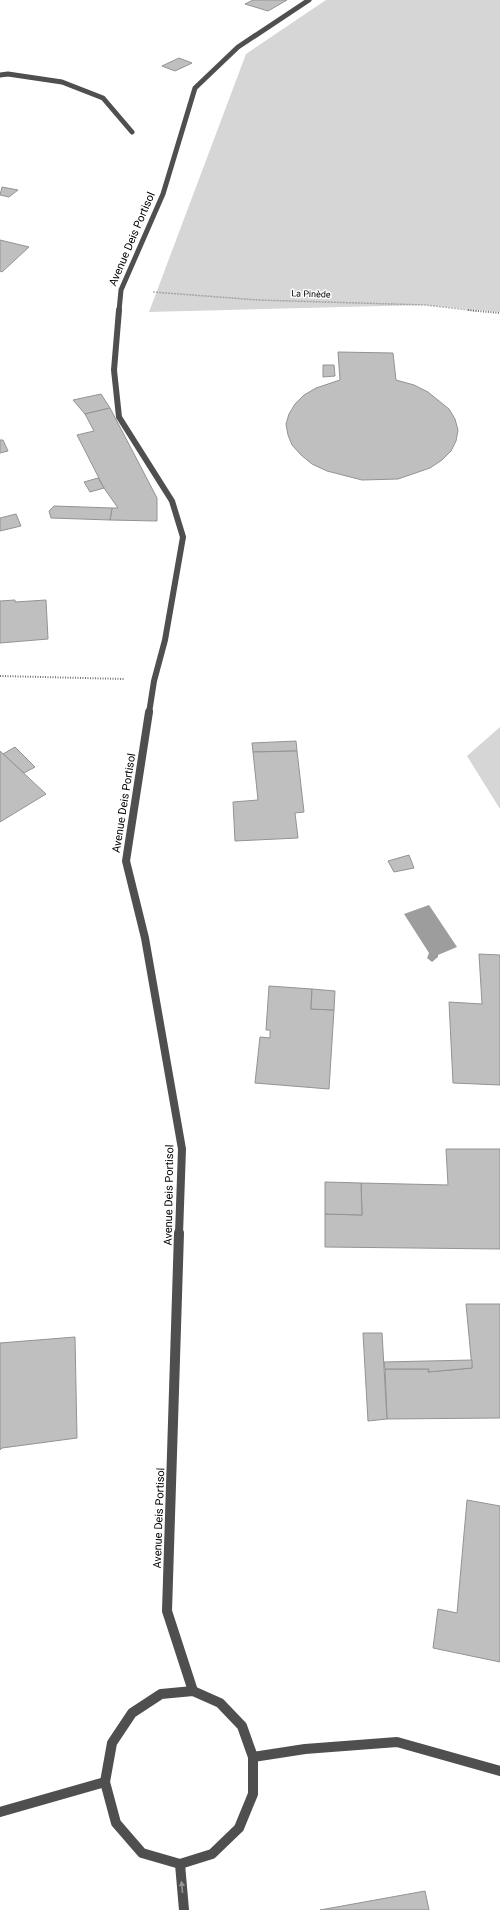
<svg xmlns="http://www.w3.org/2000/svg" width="500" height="1910" font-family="Roboto,sans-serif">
<rect width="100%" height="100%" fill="#fff"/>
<g fill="#d6d6d6">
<path d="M326,0h174v312l-75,-7 -276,7 97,-258z"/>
<path d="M500,727v82l-33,-53z"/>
</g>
<path fill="#9d9d9d" d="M429,905l28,42 -19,8v2l-6,5 -5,-4 2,-5 -25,-39z"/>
<g fill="#bfbfbf" stroke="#939393">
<path d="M253,0h34l-19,11 -23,-7z"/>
<path d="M179,58l13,5 -17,8 -13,-5z"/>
<path d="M2,187l16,3 -9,7 -9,-2z"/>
<path d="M0,240l29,7 -27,25 -2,-1z"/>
<path d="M338,352l55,1 3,27 18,5 14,7 21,17 6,10 3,11 -2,11 -5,10 -9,9 -12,8 -32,11 -36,1 -35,-9 -15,-7 -11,-9 -9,-10 -4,-10 -2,-11 3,-10 6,-10 9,-9 12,-7 24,-8z"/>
<path d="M323,365h11l1,11 -12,1z"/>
<path d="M101,394l9,14 -25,6 -12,-14z"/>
<path d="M110,408l47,90v23l-47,-1 2,-12h6l-14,-20 -27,-53 17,-4 -9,-17z"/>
<path d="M0,440h3l5,11 -8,2z"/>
<path d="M98,478l6,10 -14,4 -6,-10z"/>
<path d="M54,506l58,2 -2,12 -59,-2 -2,-7z"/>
<path d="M16,514l5,12 -21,5v-13z"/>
<path d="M15,600v2l31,-2 2,39 -48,4v-42z"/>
<path d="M296,741l1,10 -44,1 -1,-9z"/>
<path d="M15,747l20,20 -11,6 -21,-19z"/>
<path d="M0,751l46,43 -46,28z"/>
<path d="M297,751l7,61 -9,1 3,25 -63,3 -2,-39 25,-2 -5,-48z"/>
<path d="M409,855l5,13 -20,4 -6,-11z"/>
<path d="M479,954l21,1v130l-47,-2 -4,-81 33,2z"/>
<path d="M269,986l43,3 -1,20 23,1 -5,79 -74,-6 5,-46 10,1v-8h-4z"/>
<path d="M312,989l23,2 -1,19 -23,-1z"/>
<path d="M446,1149h54v100l-175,-2v-33l37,1 -1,-32 87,2z"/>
<path d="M325,1182l36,1 1,32 -37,-1z"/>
<path d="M466,1304h34v114l-113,1 -2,-50h44l-1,3 44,-4z"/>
<path d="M363,1333h19l5,86 -19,2z"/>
<path d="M75,1337l2,101 -75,10 -2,2v-107z"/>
<path d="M472,1360v8l-44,4 1,-3h-44l-1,-7z"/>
<path d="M467,1500l33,6v156l-67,-14 5,-39 19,4z"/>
<path d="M425,1891l4,19h-109z"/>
</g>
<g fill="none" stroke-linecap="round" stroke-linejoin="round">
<path stroke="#717171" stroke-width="1.5" stroke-dasharray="0.5 1" stroke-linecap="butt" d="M153,292l105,8 167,5 52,6"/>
<g stroke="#717171" stroke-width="2" stroke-dasharray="1 1.5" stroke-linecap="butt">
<path d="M468,310l32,3"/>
<path d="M0,676l124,3"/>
</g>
<path stroke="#4f4f4f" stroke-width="5" d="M0,75l8,-1 54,8 41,16 29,34"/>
<path stroke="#4f4f4f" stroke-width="5" d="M119,311l2,-21 42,-96 32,-106 43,-41 71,-47"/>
<path stroke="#4f4f4f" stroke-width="6" d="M119,310l-5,60 5,47 53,84 11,36 -18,103 -11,41 -5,32"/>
<path stroke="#4f4f4f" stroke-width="8" d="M149,712l-23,149 19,77 37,211 -3,85"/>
<g stroke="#4f4f4f" stroke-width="10">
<path d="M179,1233l-12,378 26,80"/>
<path d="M193,1691l27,12 22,23 11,31v37l-14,34 -27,26 -32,10 -38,-11 -26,-30 -11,-41 7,-39 20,-30 29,-19z"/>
<path d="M253,1757l52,-8 92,-7 103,29"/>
<path d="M0,1812l105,-30"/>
<path d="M180,1864l4,46"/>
</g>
</g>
<defs><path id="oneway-solid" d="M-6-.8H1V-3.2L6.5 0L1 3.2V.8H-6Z"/></defs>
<use fill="#959595" href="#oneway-solid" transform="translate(182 1887) rotate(-95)"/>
<g text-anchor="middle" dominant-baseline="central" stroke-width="3" stroke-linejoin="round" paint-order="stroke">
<g font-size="9" fill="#000" stroke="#fff">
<text transform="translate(311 294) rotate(2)">La Pinède</text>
</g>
<g font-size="11" fill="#000" stroke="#fff">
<text transform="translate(132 239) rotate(-67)">Avenue Deis Portisol</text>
<text transform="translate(124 803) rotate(-81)">Avenue Deis Portisol</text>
<text transform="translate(169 1195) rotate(-89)">Avenue Deis Portisol</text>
<text transform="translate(159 1518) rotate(-88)">Avenue Deis Portisol</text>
</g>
</g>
</svg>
